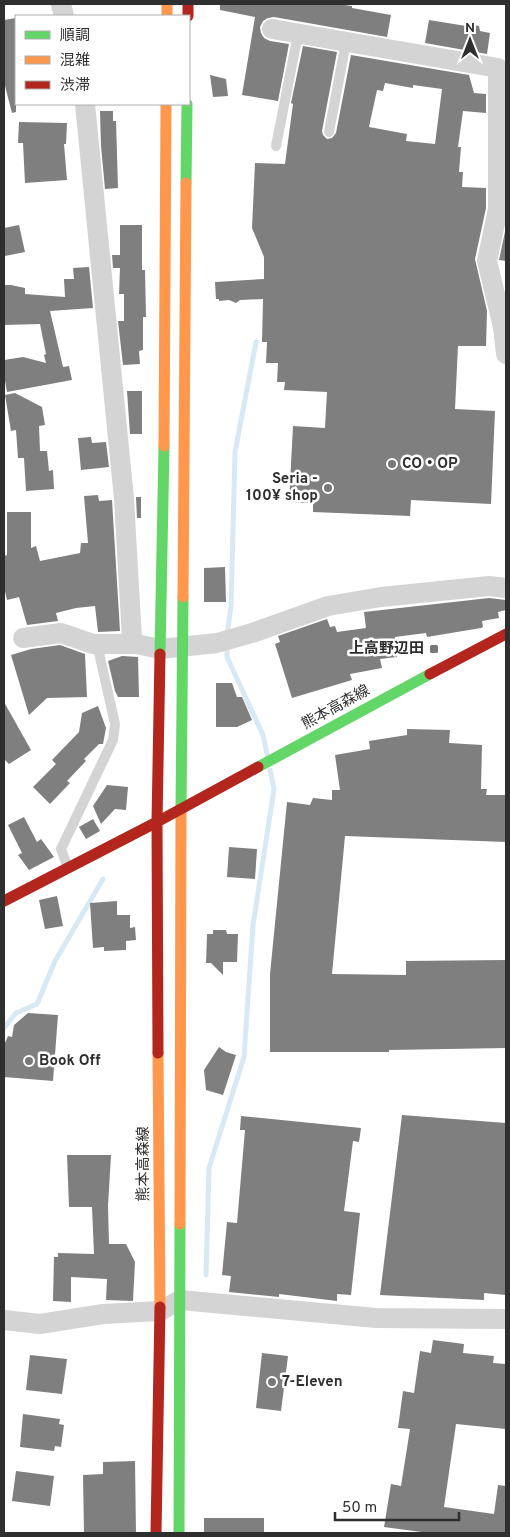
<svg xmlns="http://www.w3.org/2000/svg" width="510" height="1537" font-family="Overpass,'Noto Sans JP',sans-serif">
<rect width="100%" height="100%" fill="#fff"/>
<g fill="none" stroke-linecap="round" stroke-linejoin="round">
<g stroke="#d7e9f4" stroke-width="5">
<path d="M227,635l4,-29 4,-154 21,-110"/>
<path d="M227,646v11l36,78 4,19"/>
<path d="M4,1028l12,-15 21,-9 18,-43 48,-82"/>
<path d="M206,1275l3,-107 35,-111 9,-132 21,-136 -4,-19"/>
</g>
</g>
<g fill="#7f7f7f" fill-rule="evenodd">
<path d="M220,4h117l15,2v2l39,7 -4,22 -113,-20 -6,1 -5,3 -3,6 1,6 3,5 6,3 19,3 -11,57 -36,-6 13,-78 -35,-7z"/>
<path d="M16,18v94l-4,1 -8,-31v-62z"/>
<path d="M429,20l37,6 1,-2 12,2 1,5 10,2 -3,21 -62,-11z"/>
<path d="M303,46l34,6 -15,79 1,4 4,4 5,-1 4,-5 15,-78 118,20 5,18 12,1v19l-23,-2 -5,36h3l-2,25h4l-1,15 24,1v20l-11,51 12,52 -1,35h-28l-3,63 40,2 -4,93 -80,-4 -1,16 -97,-4v-9l-24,-1 4,-76 32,2 2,-36 -43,-2 1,-8h-8l1,-19h-12l1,-21h-5l1,-43 -23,1 -4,3 -7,-3 -10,1v-2h-3l-1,-17 49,-3v-22l-12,-29 3,-65 30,1 8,-60 -2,-1zM385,83l28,5v-3l29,4 -7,55 -29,-3 1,-7 -38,-7 8,-37 6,1z"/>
<path d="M210,75l16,4 2,17 -15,1z"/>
<path d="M100,111h13v10h3l2,67 -13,1 -4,-43z"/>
<path d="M19,122l48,1 -1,21h-2l3,36 -42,3 -2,-40h-5z"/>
<path d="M19,225l6,27 -20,4 -1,-28z"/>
<path d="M120,225h22v45h3l1,47h-3v33l-4,1 1,13 -17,1 -5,-44h6v-27h-5l1,-26h-7l-1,-13h8z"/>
<path d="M506,227v34l-7,-1z"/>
<path d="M89,267l4,41 -43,3 13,56 6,-1 3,14 -65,12 -3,-17v-15l19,-3 23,6 -2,-8 2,-1 -6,-30 -36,1v-40h7l14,3v6l40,3 -1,-18h10l-1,-11z"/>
<path d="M127,391h15v43h-12z"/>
<path d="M15,393l27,14 3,18 -6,1 1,25h7l2,20 4,-1 1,19 -28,2 -2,-33h-6l-2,-28 -5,1 -6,-36z"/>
<path d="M91,437l1,6 14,-1 3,25 -28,3 -3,-32z"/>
<path d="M98,495l1,6 13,-1 8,131 -22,1 -3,-26 -19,2 -20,5 2,8 -31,4 -8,-28 -12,3 -3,-13v-31l3,-1v-43h24v36l5,-2 4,15 40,-8 1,-10h7l-4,-47z"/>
<path d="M136,497h5v21h-4z"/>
<path d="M225,567l1,35h-22v-34z"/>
<path d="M489,598l17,2v10l-8,2 1,6 -17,3 1,6 -2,1 -54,9 -1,-4 -31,4 2,20 -17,2 2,9 -32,6 2,6 -60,18 -17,-54 5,-2 -2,-6 49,-17 3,8 5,-1 2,6 29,-4 -2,-16z"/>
<path d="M60,645l25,9 2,43 -40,1 -18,17 -18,-60 20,-6z"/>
<path d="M122,656l16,1 1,40h-21l-3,-6 -7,-30z"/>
<path d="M216,683h16l5,14h5l10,23 -15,7h-21z"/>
<path d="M4,702l27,48 -22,14 -5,-5z"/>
<path d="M98,706l8,22 -3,16h-4l-15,15 2,2 -19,20 3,2 -20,21 -17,-17 23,-23 -4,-4 27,-28 3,-19z"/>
<path d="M407,729l43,1 -1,13 33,2 -1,44h6l-1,6h20v47l-161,-6 -13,138 74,1v-14l100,-1v88l-117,2v2h-119v-78l17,-172 23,3 3,-7 19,2v-10h8l-5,-35 35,-6 -1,-8 38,-6z"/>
<path d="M107,785l21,2 -2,23 -11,-1 -14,15 -8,-18z"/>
<path d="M24,817l13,25 4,-3 13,18 -25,13 -11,-15 4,-2 -14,-28z"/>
<path d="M93,819l7,12 -14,8 -7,-12z"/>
<path d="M229,847l28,2 -2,30 -28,-2z"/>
<path d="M57,896l6,30 -18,3 -6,-29z"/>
<path d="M117,901v14h13v13l5,-1 1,13 -10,1v9l-22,1v-4l-11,1 -3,-45z"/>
<path d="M213,930h13l1,4h11l-1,28h-14v13l-12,-12h-5l1,-29h6z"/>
<path d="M28,1013l30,2 -5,66 -49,-4v-32l4,-9 4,1 2,-12z"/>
<path d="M219,1047l7,5 10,3 -13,40 -17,-5 -2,-20z"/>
<path d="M402,1115l104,8v172l-22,-2v7l-104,-5z"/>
<path d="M241,1116l120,12 -2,14 -6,-1 -9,70 16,2 -9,82 -14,-1v7l-58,-7v3l-50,-5 2,-16 -9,-1 5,-53 10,1 8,-93h-5z"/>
<path d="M67,1155h44l-3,51 1,38h17l9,18 -2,39 -27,-1 1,-21 -36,-2v25l-18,-1 1,-44h4v-4l36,1 -2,-47h-23z"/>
<path d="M433,1340l31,4 -1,9 31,3 -1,7 13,1v65l-50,-5 -12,83 50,7 4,-29 8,1v47h-77l-45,-6 7,-43 10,2 9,-57 -12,-1 5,-37 11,2 6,-42 11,2z"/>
<path d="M262,1353l26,3 -7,55 -25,-3z"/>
<path d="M30,1355l37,4 -5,35 -36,-4z"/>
<path d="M23,1414l37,5 -1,5 5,1 -3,22 -6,-1 -1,5 -34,-4z"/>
<path d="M135,1461l1,72h-52l-1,-58 20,-1v-12z"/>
<path d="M16,1471l38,5 -4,30 -38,-5z"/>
<rect x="204" y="1518" width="60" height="15"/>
</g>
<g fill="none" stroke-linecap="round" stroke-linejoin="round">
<g stroke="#d4d4d4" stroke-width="10">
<path d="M329,132l17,-90"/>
<path d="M276,146l22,-112"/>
<path d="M68,868l-7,-19 52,-109 2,-16 -18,-80"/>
</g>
<g stroke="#d4d4d4" stroke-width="20">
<path d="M61,4l3,12"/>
<path d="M272,29l226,39v141l-11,52 16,66 3,27"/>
<path d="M85,104l39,395 8,140 4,5 24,5 57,-6 35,-10 76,-27 53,-9 108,-11 17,2"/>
<path d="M23,638l38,-5 32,11h43"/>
<path d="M4,1320l36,4 63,-10 57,-3 20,-11 196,18 130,1"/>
</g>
<g stroke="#63d668" stroke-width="11">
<path d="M186,183l1,-79"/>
<path d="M160,654l4,-208"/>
<path d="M258,767l172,-93"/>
<path d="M181,809l2,-212"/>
<path d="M179,1533l1,-309"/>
</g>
<g stroke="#ff974d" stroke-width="11">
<path d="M167,4v12"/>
<path d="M164,446l2,-342"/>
<path d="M183,597l3,-414"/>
<path d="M158,1053l2,254"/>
<path d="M180,1224l1,-415"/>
</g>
<g stroke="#b3261e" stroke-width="11">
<path d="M188,4v12"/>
<path d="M430,674l76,-40"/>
<path d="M4,901l153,-79 3,-168"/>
<path d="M158,1053l-1,-231 101,-55"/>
<path d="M156,1533l4,-226"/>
</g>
</g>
<g fill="#787878" stroke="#fff" stroke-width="2">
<circle cx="392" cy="464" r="5"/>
<circle cx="328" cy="488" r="5"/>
<rect x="429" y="644" width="10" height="10" rx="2.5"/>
<circle cx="29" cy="1061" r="5"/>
<circle cx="272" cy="1382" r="5"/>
</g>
<g text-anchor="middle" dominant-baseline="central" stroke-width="5" stroke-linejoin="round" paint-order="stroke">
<g font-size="15" font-weight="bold" fill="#2f2f2f" stroke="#fff" text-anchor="start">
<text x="402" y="464">CO・OP</text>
<text x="318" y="479" text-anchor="end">Seria -<tspan x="318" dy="17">100¥ shop</tspan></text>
<text x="424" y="649" text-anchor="end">上高野辺田</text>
<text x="39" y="1061">Book Off</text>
<text x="282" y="1382">7-Eleven</text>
</g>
<g font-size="15" fill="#2f2f2f" stroke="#fff">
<text transform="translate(336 708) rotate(-29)">熊本高森線</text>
<text transform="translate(144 1164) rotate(-90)">熊本高森線</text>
</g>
</g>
<rect width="510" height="1537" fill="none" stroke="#2f2f2f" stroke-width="10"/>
<rect x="15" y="15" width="175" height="90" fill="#ffffff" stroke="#acacac"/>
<rect x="25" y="31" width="25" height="8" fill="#63d668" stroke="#acacac"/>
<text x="60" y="40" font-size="15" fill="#2f2f2f">順調</text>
<rect x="25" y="56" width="25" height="8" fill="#ff974d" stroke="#acacac"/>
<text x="60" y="65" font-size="15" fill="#2f2f2f">混雑</text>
<rect x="25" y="81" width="25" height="8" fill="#b3261e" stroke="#acacac"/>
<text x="60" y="90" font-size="15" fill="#2f2f2f">渋滞</text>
<g transform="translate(470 40)" stroke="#ffffff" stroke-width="4" paint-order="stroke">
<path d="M0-4L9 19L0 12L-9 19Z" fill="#2f2f2f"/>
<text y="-8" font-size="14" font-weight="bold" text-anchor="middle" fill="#2f2f2f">N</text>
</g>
<path d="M335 1512v8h124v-8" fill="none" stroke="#2f2f2f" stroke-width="2.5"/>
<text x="342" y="1512" font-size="15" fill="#2f2f2f" stroke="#ffffff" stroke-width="4" paint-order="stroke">50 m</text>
</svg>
